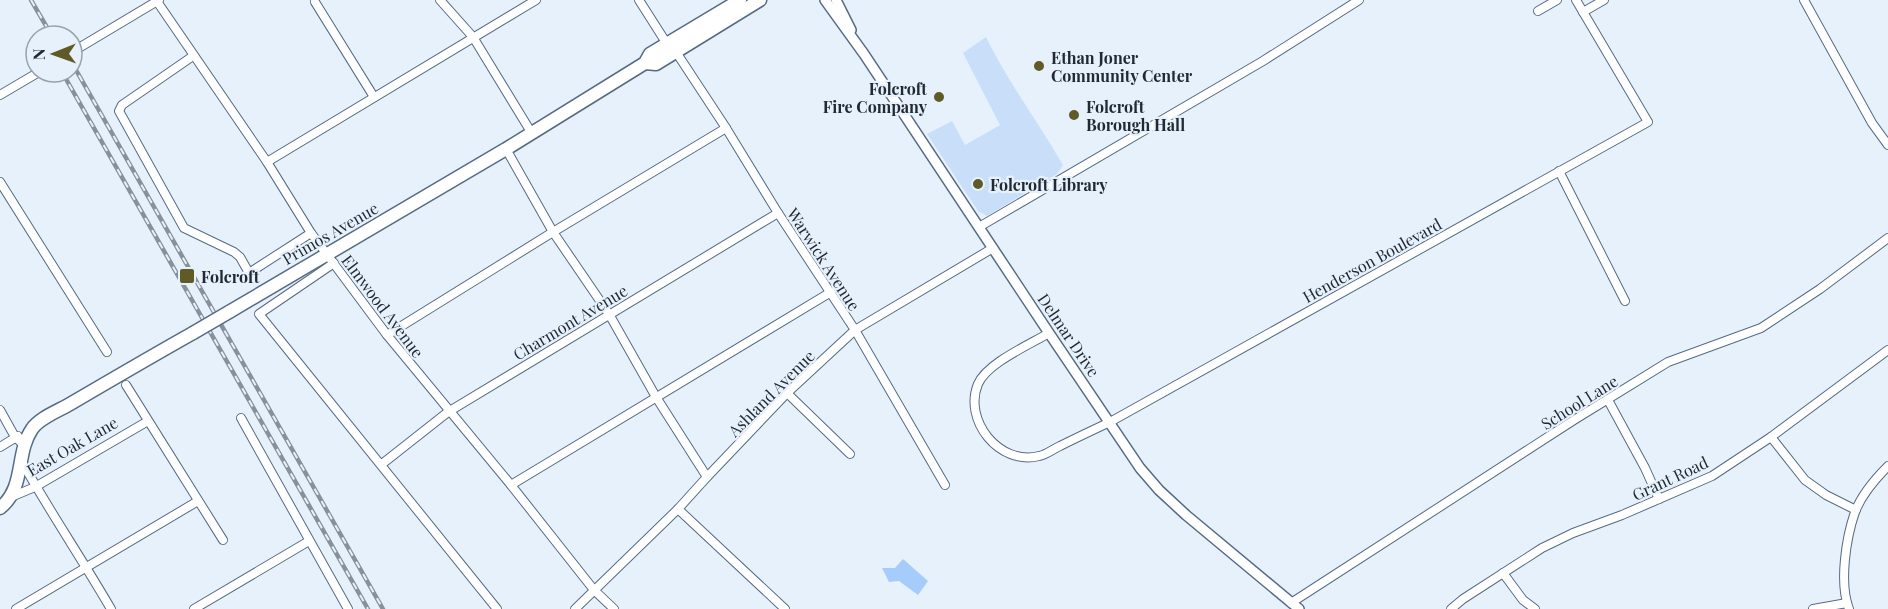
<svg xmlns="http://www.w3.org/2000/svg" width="1888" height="609" font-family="'Playfair Display',serif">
<rect width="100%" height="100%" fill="#e7f1fc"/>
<path fill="#c9dff9" d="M986,37c22,45 52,85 77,128l-6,9 -70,42 -9,-5 -51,-77 25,-13 13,24 35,-20 -37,-72z"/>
<path fill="#a5ccfa" d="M903,559l25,22 -10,14 -19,-14 -10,1 -7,-14h13z"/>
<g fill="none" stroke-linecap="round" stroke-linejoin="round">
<g stroke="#566b84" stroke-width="10">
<g id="minor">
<path d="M156,0l111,162 44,71 76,102 124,150 83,105 20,19"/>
<path d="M440,0l33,37 58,95"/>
<path d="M639,0l28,44"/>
<path d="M1804,0l68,123 16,22"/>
<path d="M315,2l59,95"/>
<path d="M1538,11l19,-11"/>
<path d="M1583,12l21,-12"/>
<path d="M72,52l87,-52"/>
<path d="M676,52l50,76 52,85 77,117 90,155"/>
<path d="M193,56l-71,49 -3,6 65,117 50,24 6,5 9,16 62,-40"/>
<path d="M0,95l39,-23"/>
<path d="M506,149l47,83 56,82 47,83 51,80"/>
<path d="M267,162l269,-162"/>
<path d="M1559,171l66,130"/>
<path d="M0,182l107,170"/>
<path d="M979,227l284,-166 96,-61"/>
<path d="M334,263l-75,51 238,295"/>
<path d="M1049,333c-20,12 -62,30 -71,51 -15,36 21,82 61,72 7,-1 14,-7 21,-10 16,-8 33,-16 50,-24l538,-300 -72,-122"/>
<path d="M387,335l166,-103 173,-104"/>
<path d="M126,385l97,155"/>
<path d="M787,393l63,61"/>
<path d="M1608,400l37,68 14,31"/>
<path d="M0,410l15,27 10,9"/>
<path d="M241,418l107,191"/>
<path d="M1771,437l34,43 21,15 30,15"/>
<path d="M0,447l18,-11"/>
<path d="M22,462c28,50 60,97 89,147"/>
<path d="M382,464l66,-52 330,-199"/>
<path d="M511,485l320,-193"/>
<path d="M11,497l24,-10 113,-66"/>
<path d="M678,509l107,100"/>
<path d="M1503,573l20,27 12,9"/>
<path d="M1291,603l283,-183 94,-58 93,-34 59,-39 68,-51"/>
<path d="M16,609l182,-108"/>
<path d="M194,609l115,-68"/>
<path d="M575,609l103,-100 29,-32 80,-84 68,-63 138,-82"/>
<path d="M1451,609l12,-10 79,-51 31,-15 49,-18 90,-39 59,-39 117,-87"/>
<path d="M1813,609l34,-6"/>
<path d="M1849,609c-10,-26 -3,-71 6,-97 6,-16 21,-34 33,-46"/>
</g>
</g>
<g stroke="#566b84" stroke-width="12">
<g id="tertiary">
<path d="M825,0l39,54 185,279 91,135 19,22 27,25 113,94"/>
<path d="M836,0l15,30"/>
</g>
</g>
<g stroke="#566b84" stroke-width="15">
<g id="primary">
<path d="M645,63l11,1 104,-64"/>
<path d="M229,312l277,-163 139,-86 5,-9 90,-54"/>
<path d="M0,508c26,-21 15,-54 32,-79 7,-11 26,-18 38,-25 41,-24 82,-48 123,-71"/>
</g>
</g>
<use href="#minor" stroke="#fff" stroke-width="8"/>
<use href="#tertiary" stroke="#fff" stroke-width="9"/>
<use href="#primary" stroke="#fff" stroke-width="12"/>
<g stroke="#87919b" stroke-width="4.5">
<g id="rail">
<path d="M31,0l21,36"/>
<path d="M72,63l311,546"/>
<path d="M62,72l306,537"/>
</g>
</g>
<use href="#rail" stroke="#e7f1fc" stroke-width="2" stroke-dasharray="7" stroke-linecap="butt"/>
<g stroke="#566b84" stroke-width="15" stroke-linecap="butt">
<path id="primary-bridge" d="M193,333l36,-21"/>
</g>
<use href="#primary-bridge" stroke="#fff" stroke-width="12"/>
</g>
<g fill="#605a26" stroke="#e7f1fc" stroke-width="2">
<circle cx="1039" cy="66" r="6"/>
<circle cx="939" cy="97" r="6"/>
<circle cx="1074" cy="115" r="6"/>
<circle cx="978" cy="184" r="6"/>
<rect x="179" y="268" width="16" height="16" rx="3"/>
</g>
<g text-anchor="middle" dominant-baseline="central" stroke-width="4.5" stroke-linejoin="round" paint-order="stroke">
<g font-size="16" font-weight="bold" fill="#212a34" stroke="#e7f1fc" text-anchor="start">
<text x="1051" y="57">Ethan Joner<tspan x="1051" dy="18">Community Center</tspan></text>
<text x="927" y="88" text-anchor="end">Folcroft<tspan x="927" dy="18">Fire Company</tspan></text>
<text x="1086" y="106">Folcroft<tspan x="1086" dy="18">Borough Hall</tspan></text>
<text x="990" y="184">Folcroft Library</text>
<text x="201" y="276">Folcroft</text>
</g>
<g font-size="16" fill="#212a34" stroke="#e7f1fc">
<text transform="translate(330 233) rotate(-30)">Primos Avenue</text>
<text transform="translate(824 259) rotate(57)">Warwick Avenue</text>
<text transform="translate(1372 260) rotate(-29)">Henderson Boulevard</text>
<text transform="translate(383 306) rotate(53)">Elmwood Avenue</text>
<text transform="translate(570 322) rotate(-31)">Charmont Avenue</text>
<text transform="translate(1069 335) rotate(56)">Delmar Drive</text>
<text transform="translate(771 393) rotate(-45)">Ashland Avenue</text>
<text transform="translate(1579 402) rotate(-32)">School Lane</text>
<text transform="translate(72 446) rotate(-30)">East Oak Lane</text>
<text transform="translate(1670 478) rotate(-25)">Grant Road</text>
</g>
</g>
<g transform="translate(54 54) rotate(269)"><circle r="28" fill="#e7f1fc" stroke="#98a1ac" stroke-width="1.5"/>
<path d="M0-4.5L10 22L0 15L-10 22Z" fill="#605a26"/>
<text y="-9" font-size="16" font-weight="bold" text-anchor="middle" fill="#212a34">N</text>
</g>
</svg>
